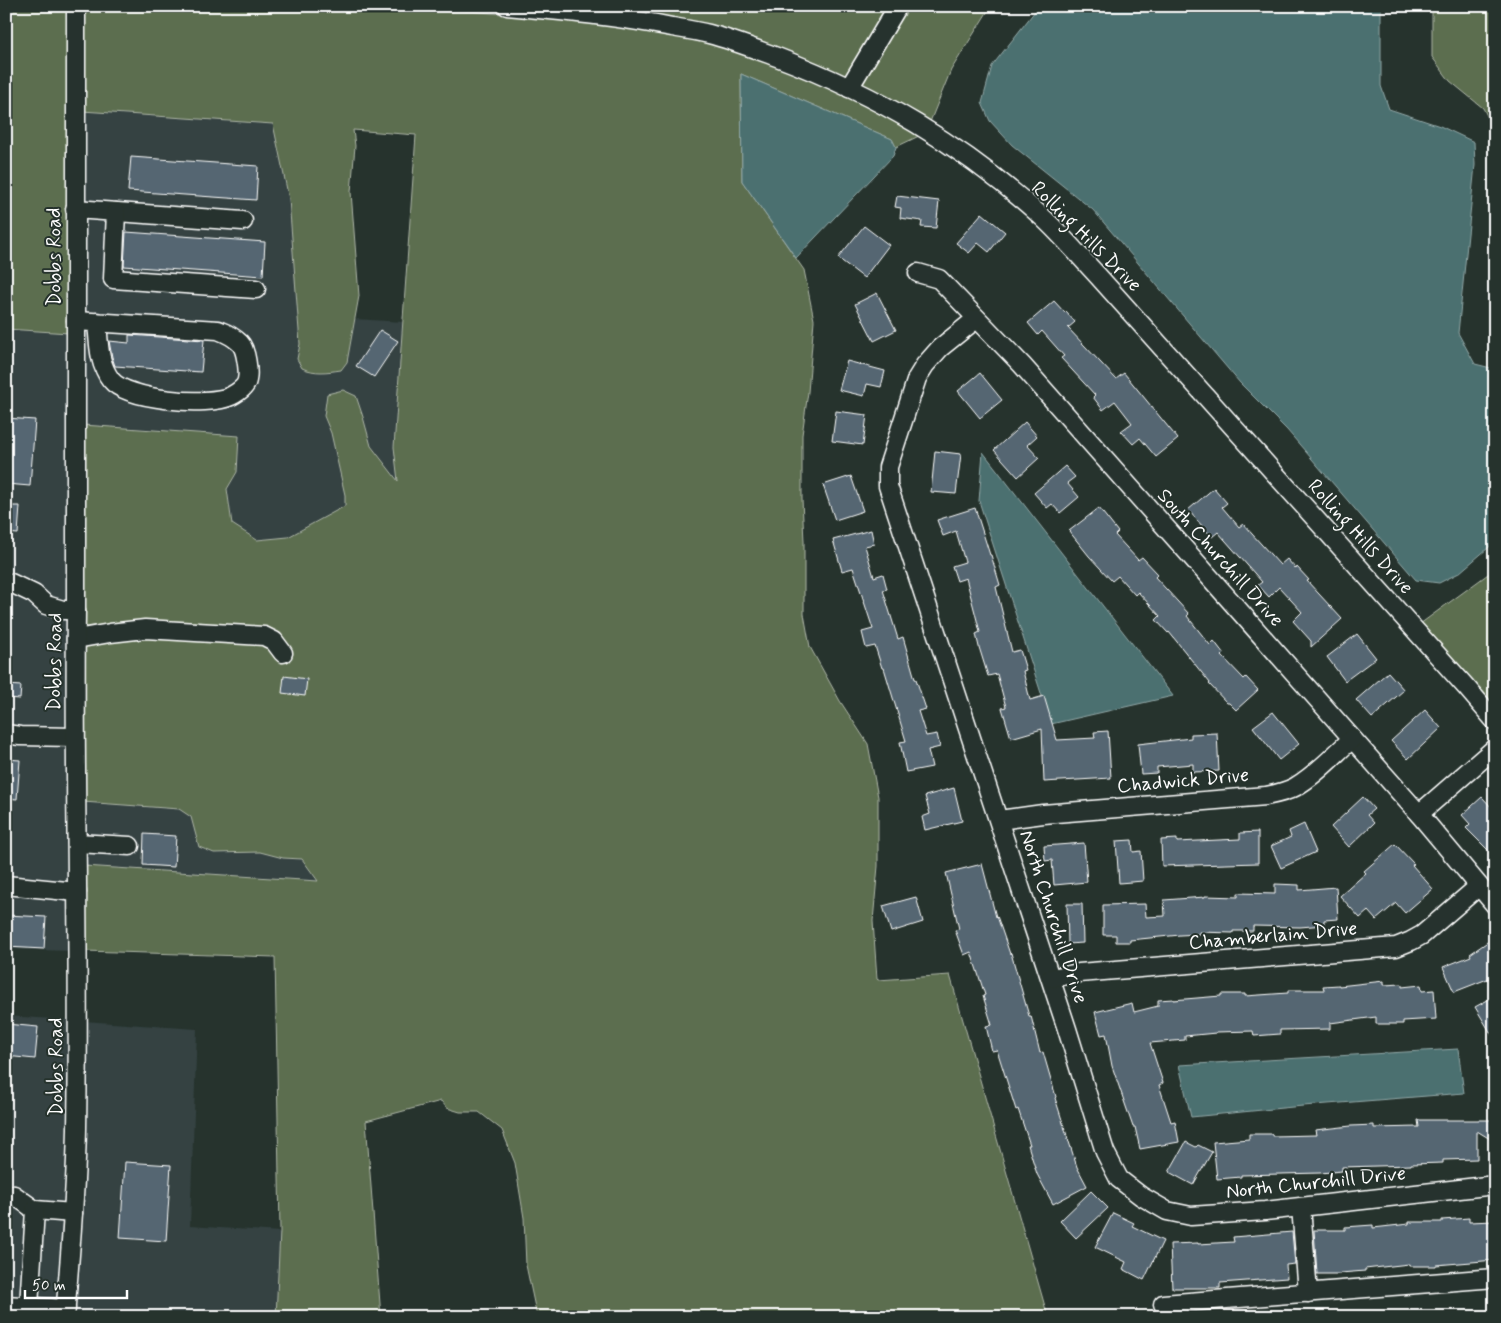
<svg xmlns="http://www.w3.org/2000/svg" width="1501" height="1323" font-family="Mynerve,sans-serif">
<rect width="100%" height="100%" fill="#26332d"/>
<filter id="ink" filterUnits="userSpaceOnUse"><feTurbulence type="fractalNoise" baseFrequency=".02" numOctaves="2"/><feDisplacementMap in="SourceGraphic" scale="10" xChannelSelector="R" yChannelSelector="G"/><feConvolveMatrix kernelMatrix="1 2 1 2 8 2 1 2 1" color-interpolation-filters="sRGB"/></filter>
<g filter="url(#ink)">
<g fill="#344242">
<path d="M82,111l191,13 16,75 11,145 -3,15 14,13h13l17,-2 6,-8 8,-43 48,3 -9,125 5,35 -28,-36 -8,-29 -7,-21 -32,20 7,17 15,62 -1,12 -57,30 -31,3 -25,-15 -5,-36 10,-17 -154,-47z"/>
<path d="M6,329l63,4 1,618 -64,-2z"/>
<path d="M83,802l96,7 12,8 8,30 15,6 46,-1 23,6 19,1 16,23 -234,-16z"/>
<path d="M6,1016l64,4v109l-12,188h-52z"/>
<path d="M84,1021l113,8 -7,197 90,6 -4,85h-204z"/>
</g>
<g fill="#5c6e50" stroke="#aeb6a8">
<path d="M6,6h63v327l-63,-4z"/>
<path d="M83,6h303l65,6 5,-2c83,7 166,13 249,31 13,3 26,9 40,13 59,19 122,49 176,81l-25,12 -4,-8 -151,-65 1,107 62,89 10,50 -6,72 -6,43v64l2,43v72l6,33 30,54 28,43 10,53v69l-5,55 4,58 1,1 72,-5 98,342h-511l-11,-52 -2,-47 -9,-55 -13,-33 -23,-18h-19l-13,-4 -6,-7 -75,20 15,196h-105l4,-86 -5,-274 -191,-6v-85l234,15 -16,-22 -19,-1 -23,-6 -46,1 -15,-6 -8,-30 -12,-8 -96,-7v-377l156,11 -2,36 -10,17 5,35 25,16 31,-3 57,-31v-11l-14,-62 -7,-17 3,-22 16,-4 13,6 7,21 8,29 27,35 -4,-34 22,-312 -63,-5 2,16 -4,46 8,104 -12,66 -6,8c-14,2 -26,4 -39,-2l-5,-9 3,-15 -11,-145 -16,-75 -191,-13z"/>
<path d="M602,6h389l-40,64 -21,52 -32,-19 -65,-32 -171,-54 -59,-10z"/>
<path d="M1432,6h63v125l-12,-23 -33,-27 -18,-24z"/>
<path d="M1495,569v141l-75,-86z"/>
</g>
<g fill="#4b706f" stroke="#93a9a9">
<path d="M1039,6h342v80l8,23 51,17 34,16 1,23 -17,168 17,31 20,5v173l-36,31 -20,10 -23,-3 -129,-150 -47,-47 -147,-173 -81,-65 -22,-24 -8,-18 10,-37z"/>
<path d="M741,74l151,65 4,8 -3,9 -97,102 -54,-77z"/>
<path d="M983,452l190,244 -122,28 -72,-223z"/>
<path d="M1458,1049l6,44 -161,13 -112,11 -12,-52z"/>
</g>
<g fill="#546672" stroke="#fff">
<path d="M131,157l127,9 -2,34 -128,-9z"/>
<path d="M897,196l42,5 -3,27 -15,-1 1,-6 -22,-3 1,-10 -6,-1z"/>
<path d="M982,213l23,19 -16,20 -11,-9 -9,10 -13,-10z"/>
<path d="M864,226l25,19 -25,33 -26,-20z"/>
<path d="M126,232l139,10 -2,34 -139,-10z"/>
<path d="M877,293l19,37 -22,11 -19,-37z"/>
<path d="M1054,301l11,12 1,-1 9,10 -7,6 48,51 8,-6 54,66 -22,18 -16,-19 -7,6 -12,-13 11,-8 -17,-22 -12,9 -10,-13 2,-2 -34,-37 3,-2 -22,-25 -4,4 -10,-12z"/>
<path d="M380,330l18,11 -24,36 -18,-11z"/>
<path d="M129,335l75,5 -3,32 -86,-6 -3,-9 -3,-16 20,2z"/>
<path d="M847,361l38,10 -4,16 -14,-3 -3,12 -25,-6z"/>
<path d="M980,373l22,27 -22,18 -22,-27z"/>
<path d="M836,411l31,4 -4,30 -31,-4z"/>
<path d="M6,418l29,2 -5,66 -24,-2z"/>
<path d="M1025,422l12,14 -10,9 12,13 -21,19 -24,-27z"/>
<path d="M935,451l26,3 -5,40 -25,-2z"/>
<path d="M1065,466l10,11 -8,6 12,14 -19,16 -8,-9 -5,4 -13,-15z"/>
<path d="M851,476l12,35 -28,9 -12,-35z"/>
<path d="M1214,488l13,15 -5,4 17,20 4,-3 37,41 7,-6 9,10 1,-2 12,13 -2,1 35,38 -31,28v-6l-18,-20 9,-9 -23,-25 -10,10 -11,-12 4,-3 -44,-50 -6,5 -24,-27z"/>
<path d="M6,506h14l-2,28 -12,-1z"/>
<path d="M975,508l15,47h1l9,30 -4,2 16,65 8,-2 6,20 -3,1 7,29 14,-4 13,44 38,-2 -1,-6 14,-1 3,47 -67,4 -2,-53 -31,9 -9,-30 4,-1 -9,-33 -9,2 -9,-29 -3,-13 4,-2 -14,-54 -9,3 -5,-15 13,-4 -9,-31 -13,5 -6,-16z"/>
<path d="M1099,508l19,24 -3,3 23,25 4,-3 16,17 -3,3 34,37 -2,2 23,29 4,-4 10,13 -2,2 22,23 2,-2 12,13 -22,20 -7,-7h-2l-18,-19 1,-1 -41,-51 -1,1 -12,-13 4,-4 -22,-24 -3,3 -17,-19 -6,5 -23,-25 -20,-25z"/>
<path d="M871,530l3,14 -9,2 9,31 9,-3 4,15 -4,1 15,49 5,-2 12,42h1l10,30 -8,2 8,25 11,-2 3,13 -12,3 4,17 -26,5 -6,-30 6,-1 -22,-73h-2l-7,-22 -9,2 -4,-16 11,-3 -20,-61 -11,3 -9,-31z"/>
<path d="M1357,634l19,24 -31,23 -18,-24z"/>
<path d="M1388,672l16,18 -32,28 -16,-18z"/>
<path d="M284,676l23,3 -2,17 -23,-3z"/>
<path d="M6,685l15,1 -1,13 -14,-1z"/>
<path d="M1425,710l16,18 -33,31 -17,-18z"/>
<path d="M1273,712l26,32 -20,16 -26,-33z"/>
<path d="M1217,733l2,38 -26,1v-8l-36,3v6l-16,1 -3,-30 53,-6v-4z"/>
<path d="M6,759l14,1 -3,39 -11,-1z"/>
<path d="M954,788l8,33 -37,9 -3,-13 8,-3 -5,-18z"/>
<path d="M1363,797l11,12 -7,6 7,8 -25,24 -18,-20z"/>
<path d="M1482,797l13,14v46l-29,-29 4,-4 -8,-9z"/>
<path d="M1304,824l12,28 -35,16 -10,-22 20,-9 -2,-6z"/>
<path d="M1258,832v31l-96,3 -1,-26 16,-1v3l63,-3v-6z"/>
<path d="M144,834l32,2 -2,31 -31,-2z"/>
<path d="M1132,840l1,12 8,-1 2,30 -24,2 -3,-42z"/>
<path d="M1084,843l3,39 -33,3 -2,-25 -7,1 -1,-15z"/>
<path d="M1395,844l19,20 -2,1 21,24 -28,24 -9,-10 -20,17 -8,-9 -8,7 -20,-22 26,-23 -2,-2z"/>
<path d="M982,864l14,53 1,-1 13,38 1,-1 18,63h2l9,37 3,-1 13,45 -1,1 22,69 10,19 -34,18 -16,-30 -9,-29h2l-12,-36 -2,1 -19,-60 -5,1 -6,-25 6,-1 -9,-29 2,-1 -14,-43 -7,3 -9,-25 4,-1 -13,-56z"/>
<path d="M1275,884l24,1v5l37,-3 2,32 -14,1v5l-24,2 -47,-1v5h-20v2l-34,-1v2l-19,1 -50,5v2h-14v-7h-13v-30l42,-1 1,13 19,-1 -1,-16 41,-3v-1l33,1v-4l37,1z"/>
<path d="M916,897l7,25 -32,10 -8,-26z"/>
<path d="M1067,904h15l1,39 -15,1z"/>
<path d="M6,915l40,2 -2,32 -38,-2z"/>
<path d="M1489,941l6,8v27l-41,16 -11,-25 28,-11 -1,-2z"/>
<path d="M1384,981v4l18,-1v3l19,-2 1,6 12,-1 2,29 -33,2v3h-27v-7l-46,6v6l-50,1v4l-26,2 -1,-5 -37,1v1l-31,3v4l-35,3 13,40 -4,2 12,37 4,-1 4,21 -39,7 -5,-22h-2l-21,-61 -6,-32 -5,1 -6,-23 37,-9 2,9 24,-6v-6l15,-1v1l48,-4v-2h24v2l43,-3v-3h36l-1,-4 16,-1v1z"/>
<path d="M1495,996v44l-20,-33z"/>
<path d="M6,1024l32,3 -3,32 -29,-3z"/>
<path d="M1418,1120h77v22l-18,-11v28l-34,1v3l-32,1v1l-69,2v4l-22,2 -79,2v2l-24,2 -4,-37 36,-3v-5h23v2l44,-1 -1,-5 36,-4 23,-1v3l45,-1z"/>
<path d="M1186,1142l10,5 2,-2 14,7 -19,33 -24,-13z"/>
<path d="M125,1162l46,3 -5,76 -46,-3z"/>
<path d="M1091,1191l17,17 -32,30 -16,-17z"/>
<path d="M1113,1213l21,10 -2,3 31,15 -19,39 -21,-11 3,-7 -31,-15z"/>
<path d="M1469,1218v4l26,-1v39l-59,5v1h-27v-2l-44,5v2l-25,2v1h-23l-3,-44h31v-3l28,-2v3l36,-4v-2h33v-2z"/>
<path d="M1292,1232l3,32 -9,1 1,13 -67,5v5h-48l-2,-44 28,-1v1l36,-2 -1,-5z"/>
</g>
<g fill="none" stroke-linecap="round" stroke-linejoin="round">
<g stroke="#fff" stroke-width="21">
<g id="minor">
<path d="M507,6c55,5 110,10 165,21 12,2 25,4 37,7 23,6 46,15 68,23 100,38 184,87 264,159 20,18 38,40 57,60l368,411 29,34"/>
<path d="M849,88l49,-82"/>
<path d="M75,209l168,12"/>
<path d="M116,212l-3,67 143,10"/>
<path d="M918,273l21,6 83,86 397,449 76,91"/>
<path d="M976,319l-36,29 -15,17 -8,13 -29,89v19l179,543 38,123 14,27 22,17 26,15 24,5 74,-5 230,-26"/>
<path d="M76,321l142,9c8,3 16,7 22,13 6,6 9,29 7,37 -1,7 -10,13 -16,16 -23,11 -104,4 -120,-16 -13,-17 -12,-38 -14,-58"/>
<path d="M6,583h5l23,11 12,11 17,5h13"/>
<path d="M76,639l34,-6 35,-4 119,7 10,5 9,12"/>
<path d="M6,734l14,2 55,1"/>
<path d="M1419,814l76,-66"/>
<path d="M999,820l44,-6 223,-18c10,-2 20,-4 29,-9 21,-12 39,-32 57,-48"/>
<path d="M77,843l53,3"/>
<path d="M6,885l71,7"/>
<path d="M1051,978l28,-5 317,-26 15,-6 11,-6 57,-49"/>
<path d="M6,1194l8,1 21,15 38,3"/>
<path d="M1301,1207l7,86"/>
<path d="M1163,1304l332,-26"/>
<path d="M6,1305l60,4"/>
<path d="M29,1306l6,-96"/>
<path d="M65,1317c5,-63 11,-126 12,-189 3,-173 -3,-345 -1,-518v-604"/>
</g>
</g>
<use href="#minor" stroke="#26332d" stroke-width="18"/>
</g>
</g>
<g text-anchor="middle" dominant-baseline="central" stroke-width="4" stroke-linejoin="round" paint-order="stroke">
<g font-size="20" fill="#fff" stroke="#26332d">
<text transform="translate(1086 237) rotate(45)">Rolling Hills Drive</text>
<text transform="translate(54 257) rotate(-90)">Dobbs Road</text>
<text transform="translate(1360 537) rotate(48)">Rolling Hills Drive</text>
<text transform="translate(1220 558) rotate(48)">South Churchill Drive</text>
<text transform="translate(55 662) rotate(-89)">Dobbs Road</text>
<text transform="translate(1183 781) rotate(-5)">Chadwick Drive</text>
<text transform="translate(1053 917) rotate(72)">North Churchill Drive</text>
<text transform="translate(1273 936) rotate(-5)">Chamberlain Drive</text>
<text transform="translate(56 1067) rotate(-90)">Dobbs Road</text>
<text transform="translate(1316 1183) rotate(-6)">North Churchill Drive</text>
</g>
</g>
<rect width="1501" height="1323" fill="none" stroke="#26332d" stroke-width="25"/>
<rect x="12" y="12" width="1476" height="1298" fill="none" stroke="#fff" stroke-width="2" filter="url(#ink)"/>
<path d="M25 1290v8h102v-8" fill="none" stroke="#ffffff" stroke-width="2.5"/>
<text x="32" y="1290" font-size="15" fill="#ffffff" stroke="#26332d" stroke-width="4" paint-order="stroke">50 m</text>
</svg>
